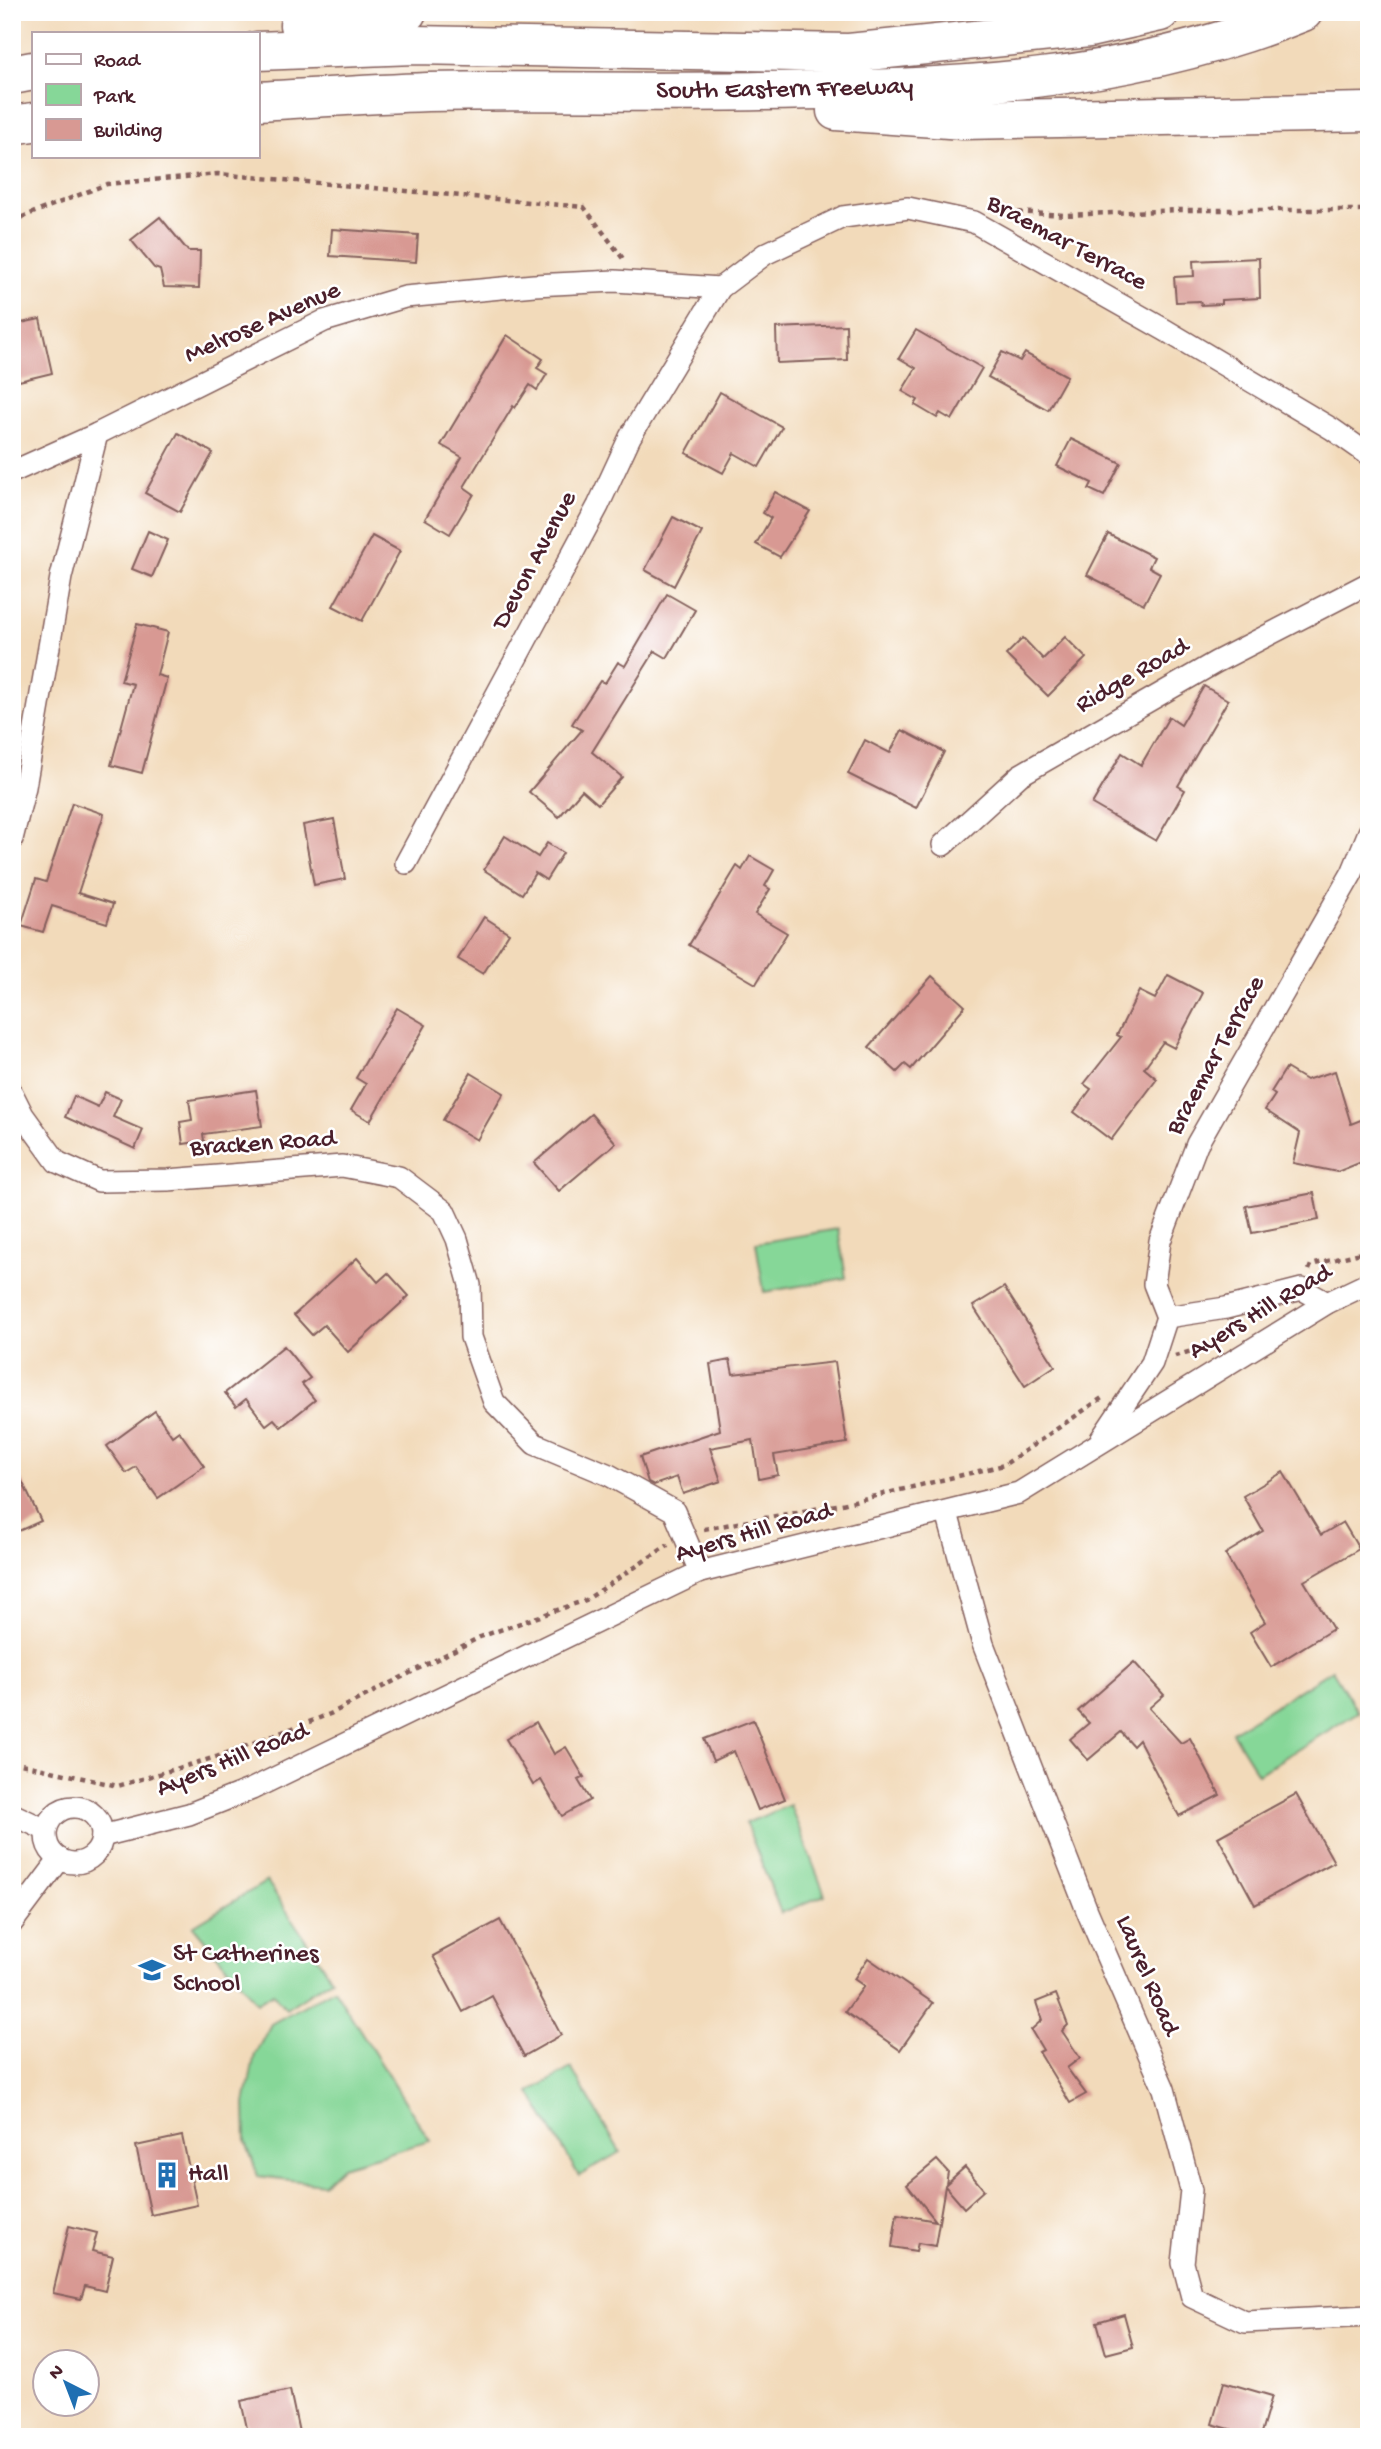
<svg xmlns="http://www.w3.org/2000/svg" width="1381" height="2449" font-family="'Gochi Hand',sans-serif">
<rect width="100%" height="100%" fill="#fff"/>
<filter id="ink" filterUnits="userSpaceOnUse"><feTurbulence type="fractalNoise" baseFrequency=".0143" numOctaves="2"/><feDisplacementMap in="SourceGraphic" scale="14" xChannelSelector="R" yChannelSelector="G"/><feConvolveMatrix kernelMatrix="1 2 1 2 8 2 1 2 1" color-interpolation-filters="sRGB"/></filter>
<filter id="wash" filterUnits="userSpaceOnUse"><feTurbulence type="fractalNoise" baseFrequency=".00686" numOctaves="4" result="noise"/><feDisplacementMap in="SourceGraphic" scale="28" xChannelSelector="R" yChannelSelector="G"/><feGaussianBlur stdDeviation="1.57" result="paint"/><feColorMatrix in="noise" values="0 0 0 0 0 0 0 0 0 0 0 0 0 0 0 0 0 1.4 0 .05"/><feComposite in="paint" operator="in"/></filter>
<g filter="url(#wash)">
<rect width="100%" height="100%" fill="#f2daba"/>
<g fill="#86d798" stroke="#687b62" stroke-width="2">
<path d="M838,1229l8,49 -82,14 -8,-49z"/>
<path d="M1332,1670l26,42 -100,62 -26,-42z"/>
<path d="M790,1805l35,90 -44,18 -35,-90z"/>
<path d="M267,1881l64,98 -45,30 -13,-16 -16,10 -64,-77z"/>
<path d="M334,1989l96,152 -88,25 -19,18 -65,-8 -12,-34 -1,-39 10,-49 16,-30z"/>
<path d="M571,2068l49,84 -41,24 -49,-84z"/>
</g>
<g id="blocks">
<g fill="#d89993">
<path d="M160,217l28,34h12l-1,37 -35,-1 -4,-17 -6,-2 -23,-28z"/>
<path d="M332,229l86,6 -2,27 -86,-6z"/>
<path d="M1259,258l1,40 -39,2v4l-20,1 -1,-4 -24,1 -2,-25 20,-1 -1,-15z"/>
<path d="M40,319l12,54 -33,8 -7,-30v-26z"/>
<path d="M846,325l1,35 -70,3 -1,-35z"/>
<path d="M916,330l66,38 -30,52 -12,-7 -3,5 -22,-13 3,-5 -16,-9 14,-23 -17,-10z"/>
<path d="M507,335l36,24 -6,9 10,6 -10,16 -7,-5 -15,23 -2,-2 -49,81 10,7 -24,40 -25,-15 37,-62 -21,-12z"/>
<path d="M1002,352l18,9 5,-8 42,23 -19,34 -60,-33z"/>
<path d="M720,392l62,35 -23,40 -25,-14 -11,20 -37,-20z"/>
<path d="M178,433l35,20 -33,59 -35,-19z"/>
<path d="M1071,439l50,24 -17,33 -15,-7 3,-6 -35,-17z"/>
<path d="M775,492l35,19 -30,46 -24,-13 15,-26 -8,-5z"/>
<path d="M673,517l29,15 -28,54 -29,-16z"/>
<path d="M148,531l20,9 -16,37 -20,-8z"/>
<path d="M1108,534l46,23 -5,10 11,6 -16,31 -57,-29z"/>
<path d="M372,536l28,15 -38,70 -29,-15z"/>
<path d="M667,594l28,16 -28,48 -12,-7 -63,101 30,25 -24,27 -16,-14 -23,27 -30,-25 53,-62 -10,-6 28,-43 5,2 13,-21 7,4z"/>
<path d="M137,624l31,8 -11,43 10,3 -25,95 -31,-8 22,-81 -12,-3z"/>
<path d="M1065,637l21,21 -38,38 -42,-41 17,-17 20,21z"/>
<path d="M1204,686l24,14 -50,86 7,4 -29,51 -64,-37 30,-51 19,12 28,-48 12,8z"/>
<path d="M902,730l42,22 -28,56 -68,-34 17,-34 25,13z"/>
<path d="M72,803l32,11 -26,79 35,11 -6,19 -55,-17 -9,26 -22,-6 15,-47 10,3z"/>
<path d="M334,819l11,60 -31,6 -11,-60z"/>
<path d="M505,836l33,21 9,-14 16,10 -17,27 -11,-7 -13,21 -38,-24z"/>
<path d="M750,856l24,14 -9,16 5,3 -15,25 32,19 -31,51 -67,-39 48,-79 5,4z"/>
<path d="M484,917l25,16 -26,41 -25,-15z"/>
<path d="M1168,975l35,18 -29,55 -11,-6 -19,26 13,11 -46,61 -37,-28 17,-23 -7,-5 37,-47 -4,-2 22,-44 16,8z"/>
<path d="M932,976l33,30 -54,63 -6,-5 -8,8 -28,-25z"/>
<path d="M397,1008l29,17 -56,96 -19,-11 15,-26 -10,-6z"/>
<path d="M1286,1068l20,12 29,-9 16,53 12,-5 6,14v26l-32,13 -44,-9 7,-30 -35,-23 10,-15 -4,-3z"/>
<path d="M471,1073l33,20 -27,47 -34,-20z"/>
<path d="M256,1090l6,36 -59,8 1,7 -21,3 -3,-22 12,-2 -3,-20z"/>
<path d="M105,1092l16,7 -8,18 30,13 -8,19 -70,-32 9,-21 24,11z"/>
<path d="M591,1114l25,29 -57,48 -25,-28z"/>
<path d="M1314,1193l5,27 -67,13 -6,-27z"/>
<path d="M357,1258l21,24 10,-9 21,23 -61,56 -24,-27 -12,10 -18,-20z"/>
<path d="M1004,1287l51,79 -30,20 -52,-80z"/>
<path d="M284,1346l26,32 -8,6 13,16 -34,27 -7,-8 -8,6 -20,-26 -10,8 -11,-14z"/>
<path d="M730,1360l3,14 102,-12 12,81 -73,12 4,20 -19,4 -6,-39 -43,8 11,33 -38,13 -6,-17 -23,8 -6,-3 -8,-25 80,-27 -10,-66z"/>
<path d="M155,1411l17,25 7,-5 25,35 -46,32 -22,-31 -10,6 -19,-27z"/>
<path d="M12,1460l29,61 -29,13z"/>
<path d="M1283,1472l38,63 22,-13 16,27 -55,32 29,48 -62,38 -21,-35 15,-10 -40,-68 38,-23 -20,-35z"/>
<path d="M1134,1662l30,33 -15,13 32,35 9,-5 30,57 -41,21 -40,-76 -6,6 -12,-14 -33,28 -18,-21 19,-16 -11,-12z"/>
<path d="M753,1720l32,79 -27,11 -24,-59 -21,10 -9,-22z"/>
<path d="M536,1722l18,32 12,-7 18,30 -6,3 12,20 -28,16 -21,-36 -8,5 -27,-46z"/>
<path d="M1296,1794l38,68 -79,43 -37,-68z"/>
<path d="M500,1920l61,115 -37,21 -32,-60 -29,16 -30,-56z"/>
<path d="M868,1958l65,45 -33,47 -55,-38 19,-26 -10,-7z"/>
<path d="M1056,1994l12,31 -6,6 18,27 -13,10 19,26 -16,9 -31,-51 4,-2 -12,-20 11,-10 -6,-18z"/>
<path d="M182,2136l15,69 -46,10 -15,-69z"/>
<path d="M937,2160l11,12 -2,12 19,-17 19,23 -20,18 -19,-22 -10,60 -17,-3 -2,8 -24,-4 5,-33 39,7 -29,-36z"/>
<path d="M69,2226l28,7 -5,18 21,5 -8,35 -20,-5 -4,13 -28,-6z"/>
<path d="M1124,2314l9,33 -27,7 -9,-32z"/>
<path d="M1224,2382l48,14 -12,41h-29l2,-7 -21,-6z"/>
<path d="M290,2390l10,47h-51l-8,-36z"/>
</g>
</g>
</g>
<g filter="url(#ink)">
<use href="#blocks" fill-opacity="0" stroke="#85605d" stroke-width="2"/>
<g fill="none" stroke-linecap="round" stroke-linejoin="round">
<g stroke="#85605d" stroke-width="24">
<g id="minor">
<path d="M12,472l85,-38 227,-113 81,-24 129,-12 81,-4 105,7"/>
<path d="M12,839l13,-52 36,-210 36,-143"/>
<path d="M943,845l77,-70 196,-113 153,-79"/>
<path d="M406,863l192,-357 32,-69 90,-149 45,-34 78,-37 65,-9 66,14 191,108 167,99 37,26"/>
<path d="M12,1093l11,22 34,47 42,19 69,-1 174,-14 57,11 45,34 13,28 13,46 1,52 23,65 41,42 74,31 65,36 26,61"/>
<path d="M1327,1303l-25,-14 -76,19 -59,9 -13,-33 6,-43 37,-97 155,-271 17,-41"/>
<path d="M1101,1439l51,-76 15,-46"/>
<path d="M947,1513l36,131 105,269 76,176 27,101 -8,73 9,34 53,25 124,-6"/>
<circle cx="74" cy="1835" r="28"/>
<path d="M12,1814l34,16"/>
<path d="M102,1836l87,-22 63,-25 448,-217 319,-79 308,-190 42,-20"/>
<path d="M12,1923l48,-64"/>
</g>
</g>
<g stroke="#85605d" stroke-width="41">
<g id="motorway">
<path d="M299,25l108,-13"/>
<path d="M257,51l157,-6 435,8 240,-25 71,-16"/>
<path d="M12,75l21,-4"/>
<path id="s1" d="M257,101c57,-3 113,-7 170,-9 111,-2 223,1 334,-1 191,-3 362,-6 542,-79"/>
<path d="M836,111l127,9 406,-8"/>
<path d="M12,125l21,-3"/>
</g>
</g>
<g stroke="#85605d" stroke-width="4.5" stroke-dasharray="5 5" stroke-linecap="butt">
<path d="M998,211l67,4 115,-5h189"/>
<path d="M12,221l95,-37 111,-10 366,33 40,53"/>
<path d="M1309,1270l2,-5 58,-14"/>
<path d="M1175,1356l46,-14"/>
<path d="M704,1529l138,-25 162,-39 98,-67"/>
<path d="M12,1762l106,24 98,-29 114,-43 150,-77 106,-37 82,-55"/>
</g>
<use href="#minor" stroke="#fff" stroke-width="21"/>
<use href="#motorway" stroke="#fff" stroke-width="38"/>
</g>
</g>
<defs>
<g id="school-bare" transform="scale(2.1)"><path d="M0-5L7-2L0 1L-7-2ZM-4 1L0 2.5L4 1V4Q0 6-4 4Z" fill="#1f6fb2" stroke="#fff" stroke-width="2.5" paint-order="stroke"/></g>
<g id="building-bare" transform="scale(2.1)"><path d="M-4-6H4V6H1V3H-1V6H-4ZM-2.5-4.3h1.7v1.8h-1.7ZM.8-4.3h1.7v1.8H.8ZM-2.5-1h1.7V.8h-1.7ZM.8-1h1.7V.8H.8Z" fill="#1f6fb2" stroke="#fff" stroke-width="2.5" paint-order="stroke"/></g>
</defs>
<g fill-rule="evenodd">
<use href="#school-bare" x="152" y="1970"/>
<use href="#building-bare" x="167" y="2175"/>
</g>
<g text-anchor="middle" dominant-baseline="central" stroke-width="5" stroke-linejoin="round" paint-order="stroke">
<g font-size="26" fill="#4a1f2b" stroke="#fff">
<text stroke="none"><textPath href="#s1" startOffset="528">South Eastern Freeway</textPath></text>
<text transform="translate(1066 244) rotate(28)">Braemar Terrace</text>
<text transform="translate(263 324) rotate(-24)">Melrose Avenue</text>
<text transform="translate(536 561) rotate(-62)">Devon Avenue</text>
<text transform="translate(1133 677) rotate(-30)">Ridge Road</text>
<text transform="translate(1217 1056) rotate(-61)">Braemar Terrace</text>
<text transform="translate(263 1145) rotate(-4)">Bracken Road</text>
<text transform="translate(1261 1313) rotate(-31)">Ayers Hill Road</text>
<text transform="translate(754 1534) rotate(-16)">Ayers Hill Road</text>
<text transform="translate(233 1761) rotate(-22)">Ayers Hill Road</text>
<text transform="translate(1146 1976) rotate(67)">Laurel Road</text>
</g>
<g font-size="26" fill="#4a1f2b" stroke="#fff" text-anchor="start">
<text x="173" y="1955">St Catherines<tspan x="173" dy="30">School</tspan></text>
<text x="188" y="2175">Hall</text>
</g>
</g>
<rect width="1381" height="2449" fill="none" stroke="#fff" stroke-width="42"/>
<rect x="32" y="32" width="228" height="126" fill="#ffffff" stroke="#b7a5aa" stroke-width="2"/>
<rect x="46" y="54" width="35" height="10" fill="#ffffff" stroke="#b7a5aa" stroke-width="2"/>
<text x="94" y="66" font-size="21" fill="#4a1f2b">Road</text>
<rect x="46" y="84" width="35" height="21" fill="#86d798" stroke="#b7a5aa" stroke-width="2"/>
<text x="94" y="102" font-size="21" fill="#4a1f2b">Park</text>
<rect x="46" y="119" width="35" height="21" fill="#d89993" stroke="#b7a5aa" stroke-width="2"/>
<text x="94" y="136" font-size="21" fill="#4a1f2b">Building</text>
<g transform="translate(66 2383) rotate(318)"><circle r="33" fill="#ffffff" stroke="#b7a5aa" stroke-width="2"/>
<path d="M0-5L12 26L0 18L-12 26Z" fill="#1f6fb2"/>
<text y="-10" font-size="19" font-weight="bold" text-anchor="middle" fill="#4a1f2b">N</text>
</g>
</svg>
